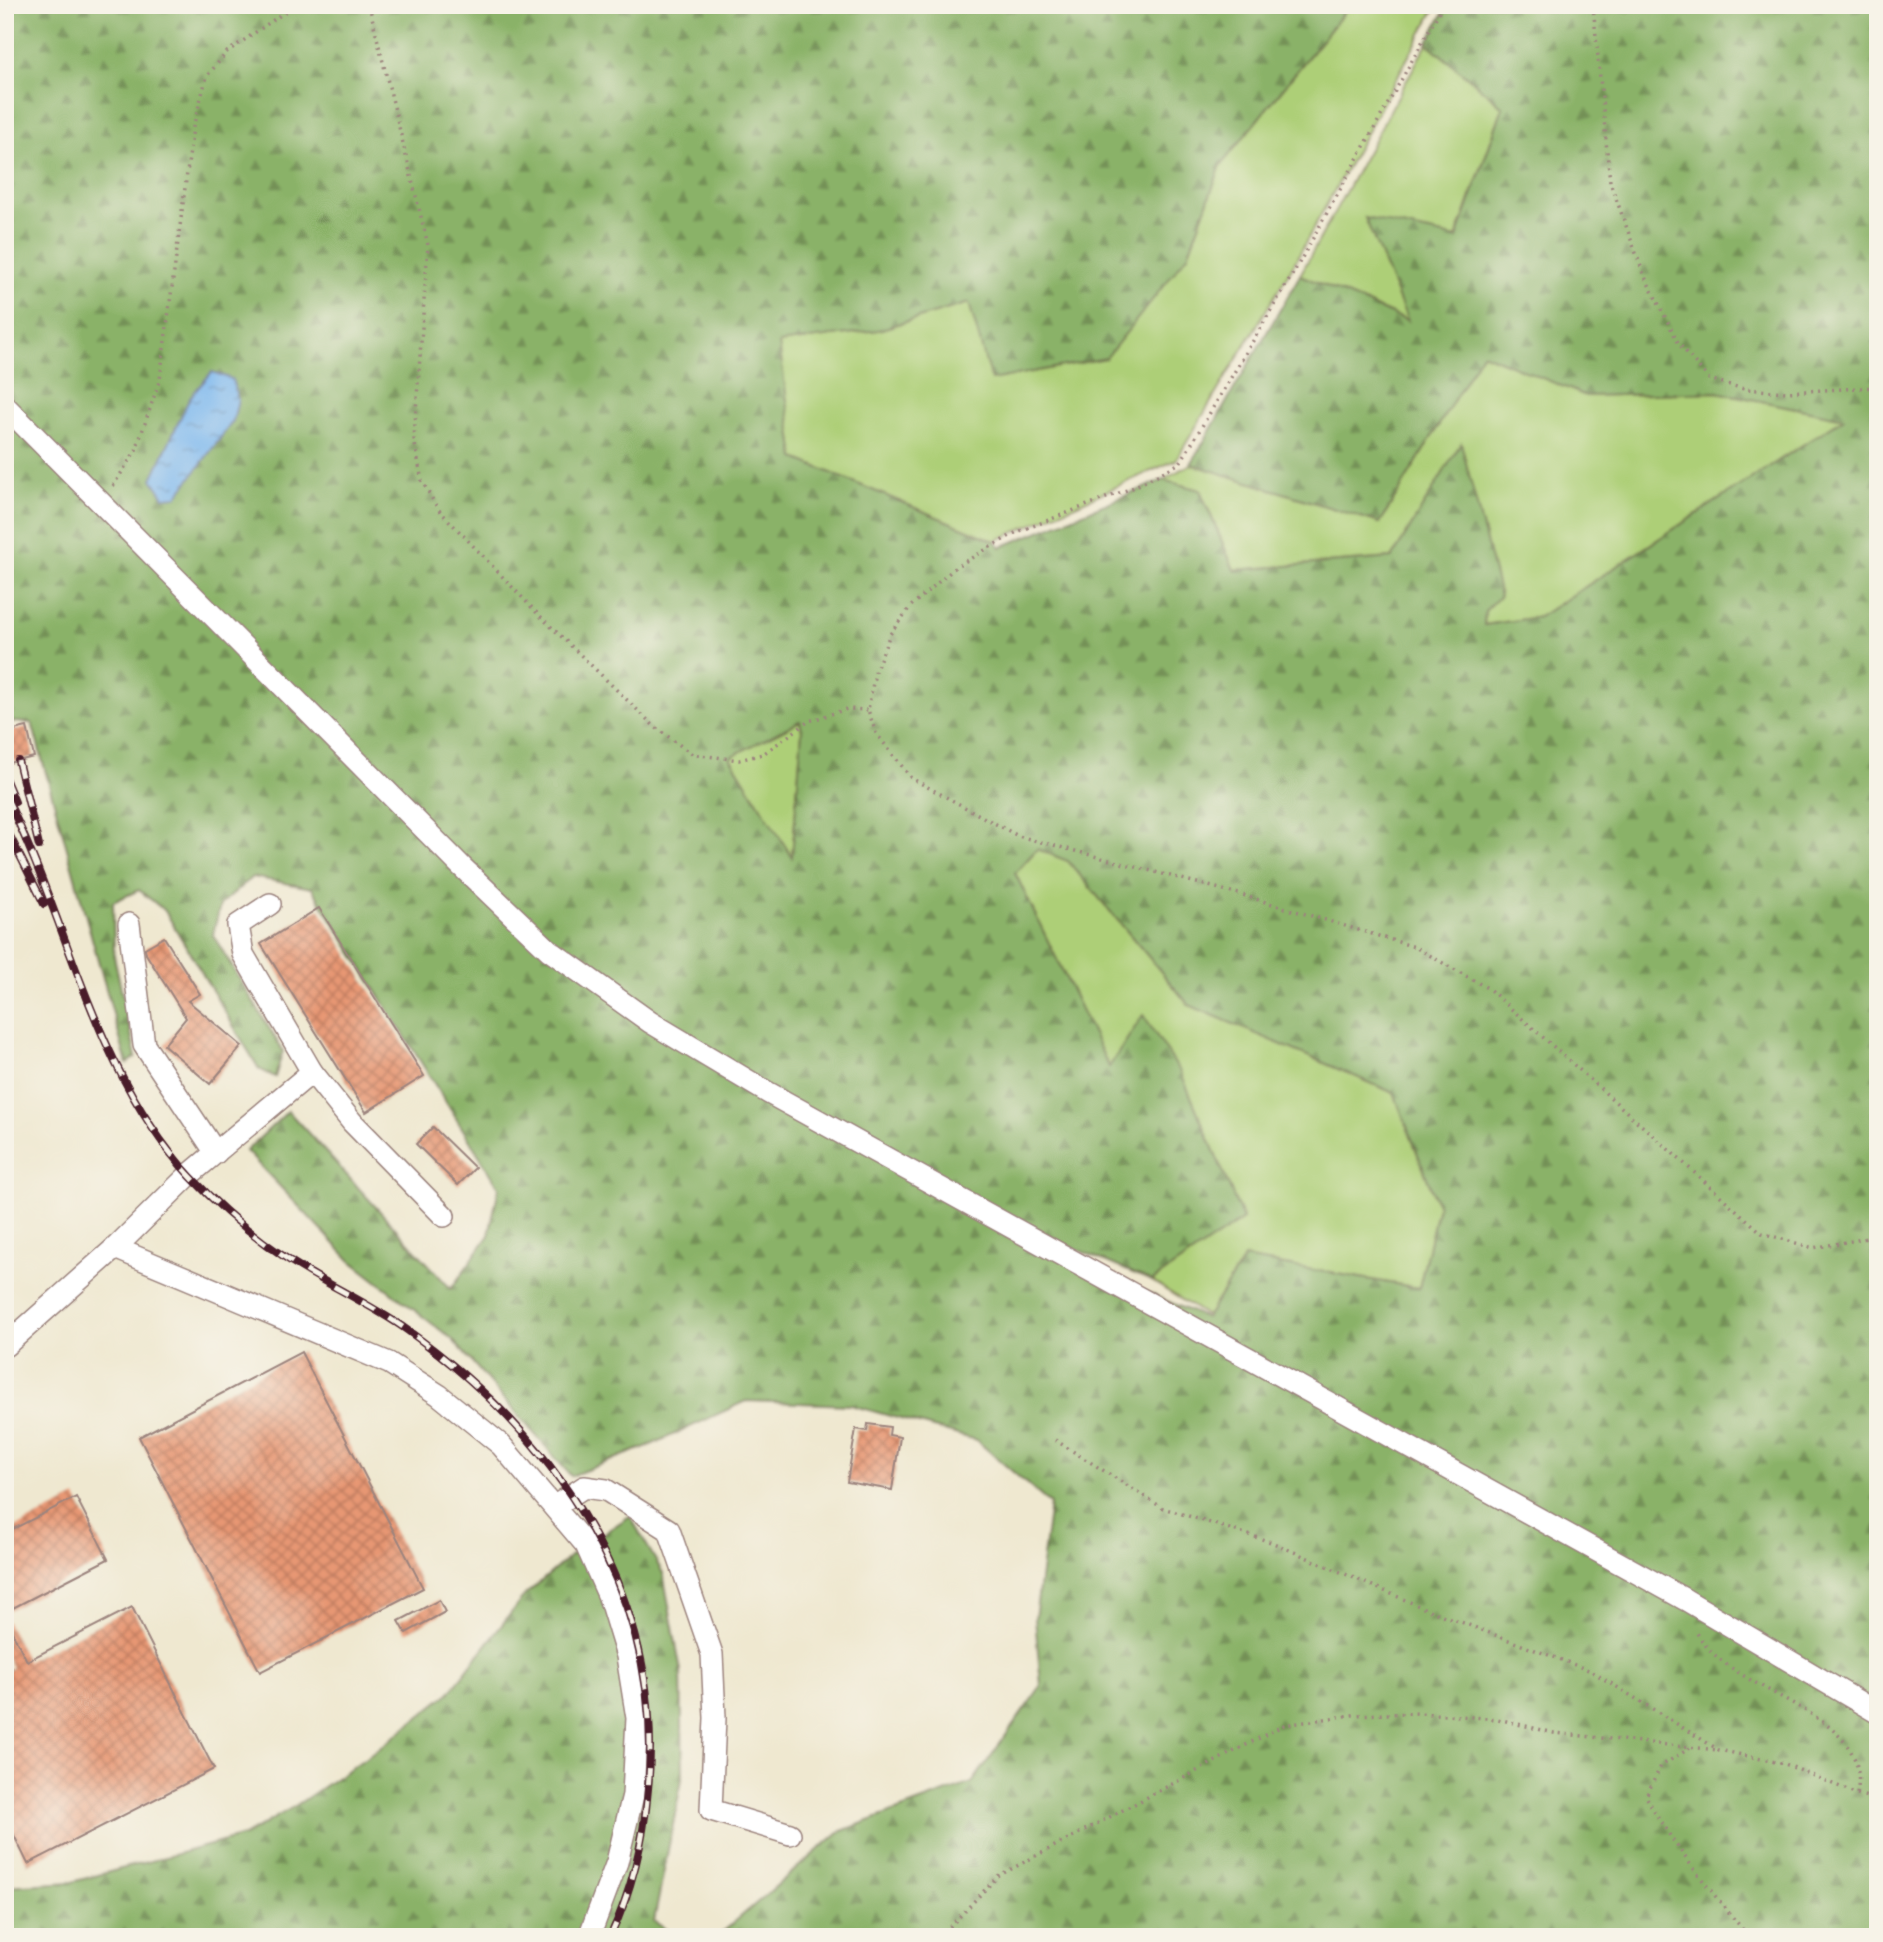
<svg xmlns="http://www.w3.org/2000/svg" width="1883" height="1942" font-family="Alegreya,serif">
<defs>
<pattern id="forest-firs" width="22" height="20" patternUnits="userSpaceOnUse" patternTransform="scale(1.75)"><rect width="22" height="20" fill="#8ab268"/><path d="M5 1l3.5 6h-7zM16 11l3.5 6h-7z" fill="#739056"/></pattern>
<pattern id="water-ripples" width="26" height="14" patternUnits="userSpaceOnUse" patternTransform="scale(1.75)"><rect width="26" height="14" fill="#7db8ef"/><path d="M2 4q2-2 4 0t4 0M15 11q2-2 4 0t4 0" fill="none" stroke="#6895c2"/></pattern>
<pattern id="building-cross-hatch" width="8" height="8" patternUnits="userSpaceOnUse" patternTransform="scale(1.75)"><rect width="8" height="8" fill="#e79773"/><path d="M0 0l8 8M0 8l8-8" fill="none" stroke="#bd7b5f"/></pattern>
</defs>
<rect width="100%" height="100%" fill="#f7f3e8"/>
<filter id="ink" filterUnits="userSpaceOnUse"><feTurbulence type="fractalNoise" baseFrequency=".0143" numOctaves="2"/><feDisplacementMap in="SourceGraphic" scale="14" xChannelSelector="R" yChannelSelector="G"/><feConvolveMatrix kernelMatrix="1 2 1 2 8 2 1 2 1" color-interpolation-filters="sRGB"/></filter>
<filter id="wash" filterUnits="userSpaceOnUse"><feTurbulence type="fractalNoise" baseFrequency=".00686" numOctaves="4" result="noise"/><feDisplacementMap in="SourceGraphic" scale="28" xChannelSelector="R" yChannelSelector="G"/><feGaussianBlur stdDeviation="1.57" result="paint"/><feColorMatrix in="noise" values="0 0 0 0 0 0 0 0 0 0 0 0 0 0 0 0 0 1.4 0 .05"/><feComposite in="paint" operator="in"/></filter>
<g filter="url(#wash)">
<rect width="100%" height="100%" fill="#efe8d0"/>
<g fill="#adcf77" stroke="#7c7751" stroke-width="2">
<path d="M1350,5h87l-146,264 -115,191 -181,81 -200,-83 -17,-115 100,-13 91,-27 219,-48 33,-90z"/>
<path d="M1427,43l76,64 -47,131 -90,-19 42,102 -108,-46z"/>
<path d="M1482,353l104,43 131,-4 127,26 -305,199 -55,8 1,-14 -24,-167 -69,114 -158,12 -34,-80 -37,-10 28,-16 189,59z"/>
<path d="M800,720l2,11 -10,127 -62,-101z"/>
<path d="M1037,849l31,12 121,144 205,88 44,113 -19,82 -175,-30 -37,58 -55,-35 91,-62 -100,-203 -34,52 -94,-195z"/>
</g>
<g fill="url(#forest-firs)" stroke="#6a684a" stroke-width="2" fill-rule="evenodd">
<path d="M5,5h1345l-129,160 -33,90 -82,103 -115,22 -22,-77 -91,27 -99,13 16,115 200,83 6,6 162,-67 37,10 34,80 158,-12 69,-115 39,153 -15,15 -1,14 55,-8 305,-199 -127,-26 -131,4 -104,-43 -102,170 -189,-59 109,-189 108,46 -43,-103 92,20 46,-131 -76,-64 21,-38h430v1932h-1161l122,-105 133,-49 69,-97 -6,-68 15,-114 -74,-64 -125,-35 -105,-4 -93,43 -82,32 -119,-137 -101,-78 -105,-110 42,-40 163,178 38,-54 10,-48 -187,-299 -60,-11 -32,28 -7,30 70,116 -8,26 -16,-8 -94,-158 -26,-21 -26,12 1,54 22,101 -9,7 -95,-341 -19,-1 -8,-9zM800,721l2,10 -10,126 -62,-100zM1037,849l31,12 121,144 205,88 44,113 -19,82 -175,-30 -38,60 -227,-98 2,-11 171,72 91,-62 -62,-146 -38,-58 -34,52 -94,-194z"/>
<path d="M630,1516l33,57 18,98 2,103 -29,147 22,16h-671v-51l67,-4 172,-46 51,-30 81,-55 73,-58 76,-98 49,-42z"/>
</g>
<path fill="url(#water-ripples)" stroke="#646c8d" stroke-width="2" d="M212,372l20,7 6,21 -5,21 -56,75 -13,1 -12,-18 38,-82z"/>
<g id="blocks">
<g fill="url(#building-cross-hatch)">
<path d="M27,727l7,30 -29,7v-32z"/>
<path d="M319,908l105,168 -58,36 -105,-168z"/>
<path d="M164,937l36,57 -12,7 54,45 -32,38 -46,-39 22,-27 -40,-64 -1,-6z"/>
<path d="M433,1127l42,41 -17,17 -42,-41z"/>
<path d="M301,1352l122,236 -163,84 -121,-235z"/>
<path d="M868,1424l22,3 -1,8 11,2 -8,53 -45,-8 9,-53 11,2z"/>
<path d="M76,1497l32,62 -103,53v-79z"/>
<path d="M439,1600l6,12 -39,21 -7,-12z"/>
<path d="M132,1607l82,162 -186,95 -23,-47v-145l7,-4 -7,-14v-36l22,43z"/>
</g>
</g>
</g>
<g filter="url(#ink)">
<use href="#blocks" fill-opacity="0" stroke="#9c847e" stroke-width="2"/>
<g fill="none" stroke-linecap="round" stroke-linejoin="round">
<g stroke="#9c847e" stroke-width="24">
<g id="minor">
<path d="M5,406l457,461 87,83 101,72 117,70 919,508 192,113"/>
<path d="M129,924l15,121 72,108"/>
<path d="M312,1072l40,50 92,94"/>
<path d="M115,1248l274,115 50,32 62,50 85,100 23,52 18,59 10,62 -4,77 -16,67 -28,75"/>
<path d="M5,1346l110,-98 74,-73 123,-103 -69,-118 -5,-29 32,-21"/>
<path d="M555,1506l29,-19 22,3 63,40 43,124 3,64 -4,92 79,24"/>
</g>
</g>
<g stroke="#9c847e" stroke-width="3.5" stroke-dasharray="2 5" stroke-linecap="butt">
<path d="M369,5l59,240 -14,194 8,42 16,28 99,104 118,114 37,27 47,6 24,-6 46,-33 38,-12 21,1"/>
<path d="M1443,5l-149,267 -114,191 -48,25 -115,44 -60,34 -46,40 -21,28 -15,38 -7,38 8,23 35,45 107,58 221,58 176,53 74,42 273,244 51,15 65,-12"/>
<path d="M1593,5l17,177 34,93 35,69 30,35 35,10 43,3 91,-5"/>
<path d="M113,486l23,-36 24,-71 33,-252 14,-51 20,-24 68,-47"/>
<path d="M1055,1440l108,68 108,34 155,67 165,62 128,79 66,14 72,30c18,-87 -130,-97 -162,-165"/>
<path d="M1690,1748l-29,18 -15,30c27,51 66,96 103,141"/>
<path d="M1857,1794l21,6"/>
<path d="M940,1937l58,-61 286,-151 68,-10 68,-2 78,6 56,14 163,17"/>
</g>
<use href="#minor" stroke="#fff" stroke-width="21"/>
<g stroke="#4a1f2b" stroke-width="8">
<g id="rail">
<path d="M18,761l21,85"/>
<path d="M5,778l10,24"/>
<path d="M5,795c63,124 89,278 186,382 28,30 61,58 95,81 39,26 83,45 121,72 151,108 259,267 241,459 -4,51 -16,101 -38,148"/>
<path d="M5,826l39,78"/>
</g>
</g>
<use href="#rail" stroke="#f7f3e8" stroke-width="5" stroke-dasharray="16" stroke-linecap="butt"/>
</g>
</g>
<rect width="1883" height="1942" fill="none" stroke="#f7f3e8" stroke-width="28"/>
</svg>
